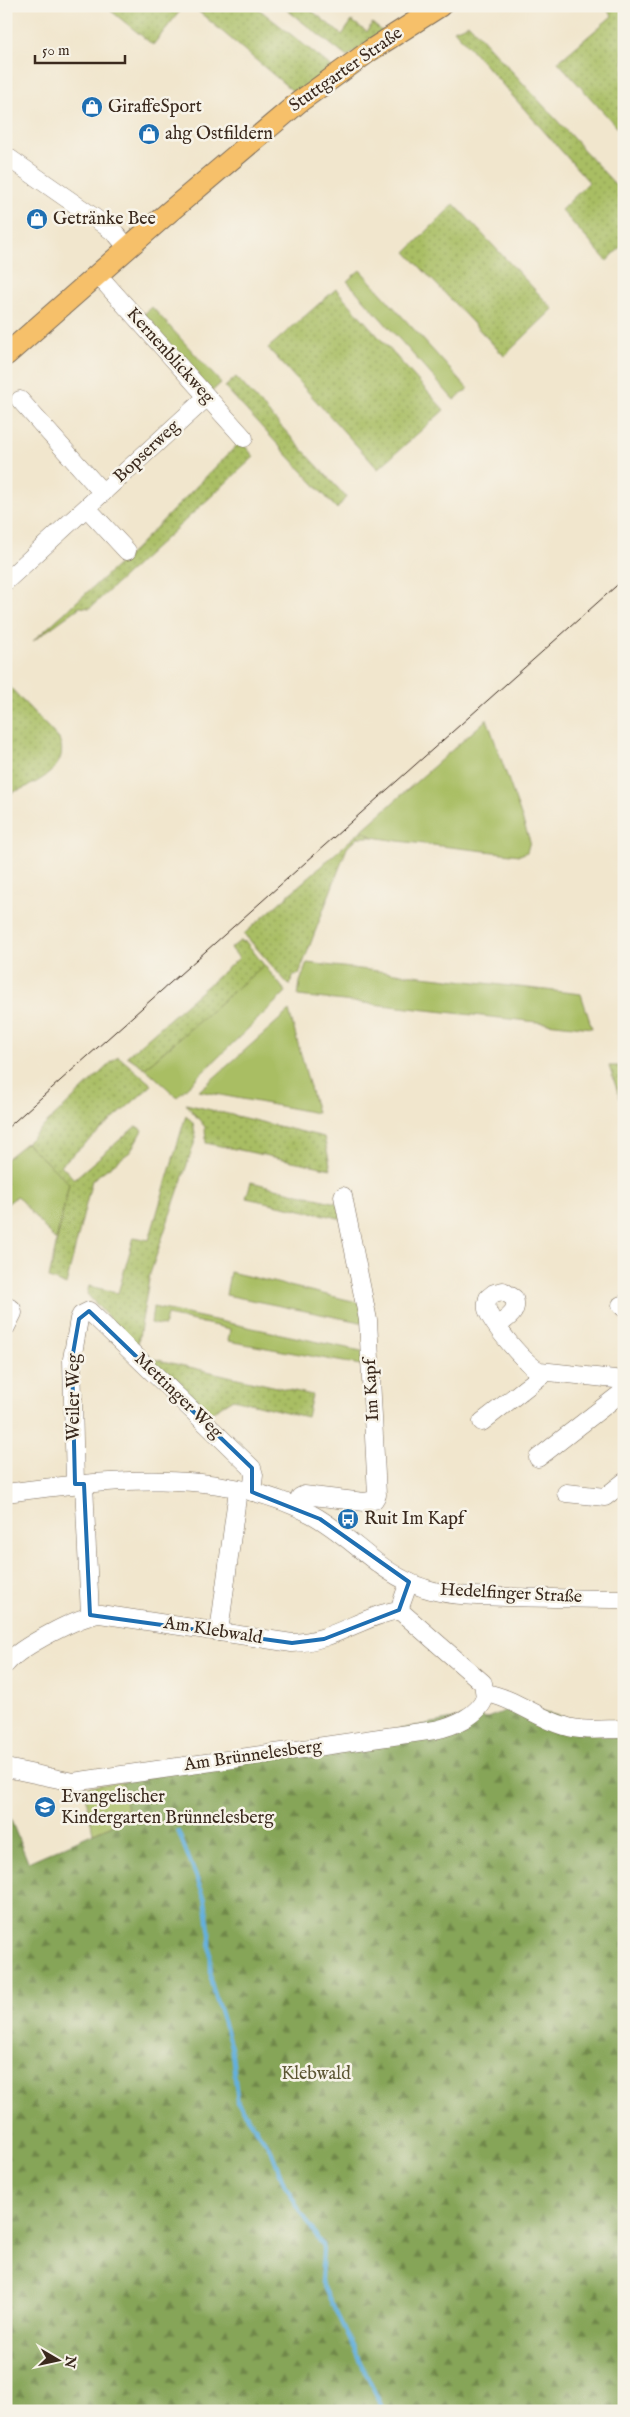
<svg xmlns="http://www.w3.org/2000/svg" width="630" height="2417" font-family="'IM FELL English',serif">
<defs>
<pattern id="grass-dots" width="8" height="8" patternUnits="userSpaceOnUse" patternTransform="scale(1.25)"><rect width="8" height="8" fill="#a9be63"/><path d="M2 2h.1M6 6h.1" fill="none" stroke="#8b9b51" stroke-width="1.8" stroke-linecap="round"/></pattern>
<pattern id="forest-firs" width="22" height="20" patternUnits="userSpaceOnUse" patternTransform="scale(1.25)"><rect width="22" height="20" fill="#86a559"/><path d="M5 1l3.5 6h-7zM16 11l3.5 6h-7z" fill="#6f8749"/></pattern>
</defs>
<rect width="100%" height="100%" fill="#f7f3e8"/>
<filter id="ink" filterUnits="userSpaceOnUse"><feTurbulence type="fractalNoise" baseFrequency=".02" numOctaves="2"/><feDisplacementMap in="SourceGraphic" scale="10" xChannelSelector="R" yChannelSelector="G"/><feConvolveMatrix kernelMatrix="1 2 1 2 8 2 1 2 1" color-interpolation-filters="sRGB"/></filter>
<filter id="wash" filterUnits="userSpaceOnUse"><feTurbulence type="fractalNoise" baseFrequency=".0096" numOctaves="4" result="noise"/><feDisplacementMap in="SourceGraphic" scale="20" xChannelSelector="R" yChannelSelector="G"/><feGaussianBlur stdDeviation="1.12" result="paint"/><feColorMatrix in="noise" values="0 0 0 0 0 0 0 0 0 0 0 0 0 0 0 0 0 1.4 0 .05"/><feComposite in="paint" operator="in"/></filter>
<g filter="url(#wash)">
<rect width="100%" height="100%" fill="#f1e6cd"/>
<g fill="url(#grass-dots)" stroke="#727440">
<path d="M105,6h79l-31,39z"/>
<path d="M192,6h63l77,61 -37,26z"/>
<path d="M282,6h24l36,29 10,-14 15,11 5,-9 11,9 -36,25z"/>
<path d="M604,6h20v129l-66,-73 54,-46z"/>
<path d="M469,24l155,170v50l-17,17 -46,-51 28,-28 -135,-152z"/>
<path d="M454,204l99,105 -49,47 -98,-104z"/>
<path d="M336,289l108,121 -66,59 -110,-121z"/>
<path d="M236,377l110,120 -9,12 -112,-122z"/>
<path d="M241,441l13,16 -164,151 -10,-1 -47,34 100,-90z"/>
<path d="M6,683l53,56c14,30 -30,49 -53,55z"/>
<path d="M362,830l11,7h-15l-11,11 -48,126 -5,1 -5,10 -45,-51z"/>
<path d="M240,941l6,1 18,23 -119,103 -18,-12 112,-98 -8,-10z"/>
<path d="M118,1056l34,29 -91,80 13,14 62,-53 6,4 -12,22 -38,28 -26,105 -17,-7 20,-95 -43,-40z"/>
<path d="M609,1066h15v38h-2z"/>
<path d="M186,1104l138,33 7,32 -125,-26 -1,-16z"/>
<path d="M186,1115l7,8 3,15 -46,136 -13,75 -50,-55 2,-8 29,7 16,-56 15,3z"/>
<path d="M251,1182l89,22 3,15 -97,-21z"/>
<path d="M145,1357l167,38 -5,22 -74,-18 -25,15z"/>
</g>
<path fill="url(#forest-firs)" stroke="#60683c" d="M513,1705l111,27v679h-618v-603l22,54 100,-44 -6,-36 358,-68 5,5c11,-5 19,-6 28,-14z"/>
<g fill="#a9be63" stroke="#727440">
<path d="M360,270l108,119 -14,11 -107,-119z"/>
<path d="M152,307l69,76 -11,10 -69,-76z"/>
<path d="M487,719l43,122 -3,11 -7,3 -122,-14 -25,-4 -11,-7z"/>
<path d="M307,963l274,31 11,34 -294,-32 2,-14z"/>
<path d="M264,965l22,27 -109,105 -32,-29z"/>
<path d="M289,1011l28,102 -118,-22z"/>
<path d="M26,1143l43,40 -13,58 -39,-45 -11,9v-46z"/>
<path d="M230,1272l131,31 4,20 -139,-28z"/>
<path d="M153,1307l213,45v14l-138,-25 2,-12 -63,-14 -3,11 -13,-3z"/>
<path d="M122,1782l6,36 -35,15 -9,-46z"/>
</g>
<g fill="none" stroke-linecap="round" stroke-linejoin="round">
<path stroke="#64b0dd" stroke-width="4" d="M178,1831l27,68 5,37 1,46 20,64 7,57 33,47 14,36 37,59 1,5 -2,31 63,130"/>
</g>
</g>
<g filter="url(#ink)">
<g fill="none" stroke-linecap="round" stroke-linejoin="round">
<g stroke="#7b6c5b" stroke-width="19">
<g id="minor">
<path d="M6,156l89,62 21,16 12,14"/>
<path d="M97,274l147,164"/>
<path d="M20,400l83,93"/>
<path d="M87,508l40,43"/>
<path d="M6,581l201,-184"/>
<path d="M621,1305l3,3"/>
<path d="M6,1306l6,3 1,4 -7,14"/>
<path d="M497,1326c10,-8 22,-13 17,-28l-11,-7 -9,2 -6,5c-1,4 -2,7 -1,11 4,14 40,58 53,62l84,9"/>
<path d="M482,1422l64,-50"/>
<path d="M538,1458l86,-67"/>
<path d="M75,1484l-3,-125 7,-40 2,-4 8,-4 163,157 2,7 -2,17"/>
<path d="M84,1484l6,131"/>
<path d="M6,1493c97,-13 215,-27 305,21 40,21 69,61 113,74 27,9 55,8 82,9 40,1 79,2 118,2"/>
<path d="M566,1493l39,4 19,-15"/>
<path d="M296,1506l4,-9 4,-2 60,7 10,-2 3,-5 -9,-175 -25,-124"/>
<path d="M219,1632l19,-142"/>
<path d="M6,1664c14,-17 73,-48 94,-50l192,29c41,-1 69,-27 107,-33l10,-28"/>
<path d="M486,1693c28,5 51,25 79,33 18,6 40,3 59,3"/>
<path d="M6,1768l67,14 362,-52c18,-4 44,-14 50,-33l-2,-14 -84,-73"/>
</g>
</g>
<g stroke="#7b6c5b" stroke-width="23">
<path id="major" d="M6,355l156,-137 137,-116 72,-52 69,-44"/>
</g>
<use href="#minor" stroke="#fff" stroke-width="18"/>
<use href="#major" stroke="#f6c06b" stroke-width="21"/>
<path stroke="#3b2a1e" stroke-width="1" d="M6,1129l618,-550"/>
</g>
</g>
<path fill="none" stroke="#1f6fb2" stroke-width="4" stroke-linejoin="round" d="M89,1311l163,157v24l68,27 89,63 -10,28 -75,29 -32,4 -202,-28 -6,-131h-9l-3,-125 7,-40z"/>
<defs>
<g id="shop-disc" transform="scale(1.125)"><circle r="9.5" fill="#1f6fb2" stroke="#f7f3e8"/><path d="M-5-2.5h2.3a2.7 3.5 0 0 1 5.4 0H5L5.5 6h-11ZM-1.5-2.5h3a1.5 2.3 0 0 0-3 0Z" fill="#fff"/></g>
<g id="bus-disc" transform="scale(1.125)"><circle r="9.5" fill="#1f6fb2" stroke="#f7f3e8"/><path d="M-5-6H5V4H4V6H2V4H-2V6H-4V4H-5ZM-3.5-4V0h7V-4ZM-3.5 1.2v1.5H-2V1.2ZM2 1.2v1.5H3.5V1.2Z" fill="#fff"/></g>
<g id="school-disc" transform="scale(1.125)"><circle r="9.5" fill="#1f6fb2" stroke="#f7f3e8"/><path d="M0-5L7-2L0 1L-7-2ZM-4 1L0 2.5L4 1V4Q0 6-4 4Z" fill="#fff"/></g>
</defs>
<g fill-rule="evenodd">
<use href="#shop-disc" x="92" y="107"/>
<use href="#shop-disc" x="149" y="134"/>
<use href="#shop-disc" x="37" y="219"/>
<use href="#bus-disc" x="348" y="1519"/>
<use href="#school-disc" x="45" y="1807"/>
</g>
<g text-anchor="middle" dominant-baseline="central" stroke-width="5" stroke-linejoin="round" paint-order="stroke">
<g font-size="18" fill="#3b2a1e" stroke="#f7f3e8">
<text transform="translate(346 70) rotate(-35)">Stuttgarter Straße</text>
<text transform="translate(170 356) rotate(48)">Kernenblickweg</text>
<text transform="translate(147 452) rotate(-43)">Bopserweg</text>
<text transform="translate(372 1390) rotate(-93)">Im Kapf</text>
<text transform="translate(178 1396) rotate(44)">Mettinger Weg</text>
<text transform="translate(74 1397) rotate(-90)">Weiler Weg</text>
<text transform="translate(511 1594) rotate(3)">Hedelfinger Straße</text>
<text transform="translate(213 1631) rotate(9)">Am Klebwald</text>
<text transform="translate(253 1756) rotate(-8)">Am Brünnelesberg</text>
</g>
<g font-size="18" fill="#3b2a1e" stroke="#f7f3e8" text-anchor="start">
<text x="108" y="107">GiraffeSport</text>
<text x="165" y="134">ahg Ostfildern</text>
<text x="53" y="219">Getränke Bee</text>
<text x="364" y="1519">Ruit Im Kapf</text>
<text x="61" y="1797">Evangelischer<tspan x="61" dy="21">Kindergarten Brünnelesberg</tspan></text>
</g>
<g font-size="18" fill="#5c5633" stroke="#f7f3e8">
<text x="316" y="2074">Klebwald</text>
</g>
</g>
<rect width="630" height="2417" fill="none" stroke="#f7f3e8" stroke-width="25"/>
<g transform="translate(58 2360) rotate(99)" stroke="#f7f3e8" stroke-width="4" paint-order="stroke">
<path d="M0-4L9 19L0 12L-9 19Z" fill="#3b2a1e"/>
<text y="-8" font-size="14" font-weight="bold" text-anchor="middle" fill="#3b2a1e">N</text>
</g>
<path d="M35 55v8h90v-8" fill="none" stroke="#3b2a1e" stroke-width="2.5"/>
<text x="42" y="55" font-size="15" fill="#3b2a1e" stroke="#f7f3e8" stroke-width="4" paint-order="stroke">50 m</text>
</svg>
